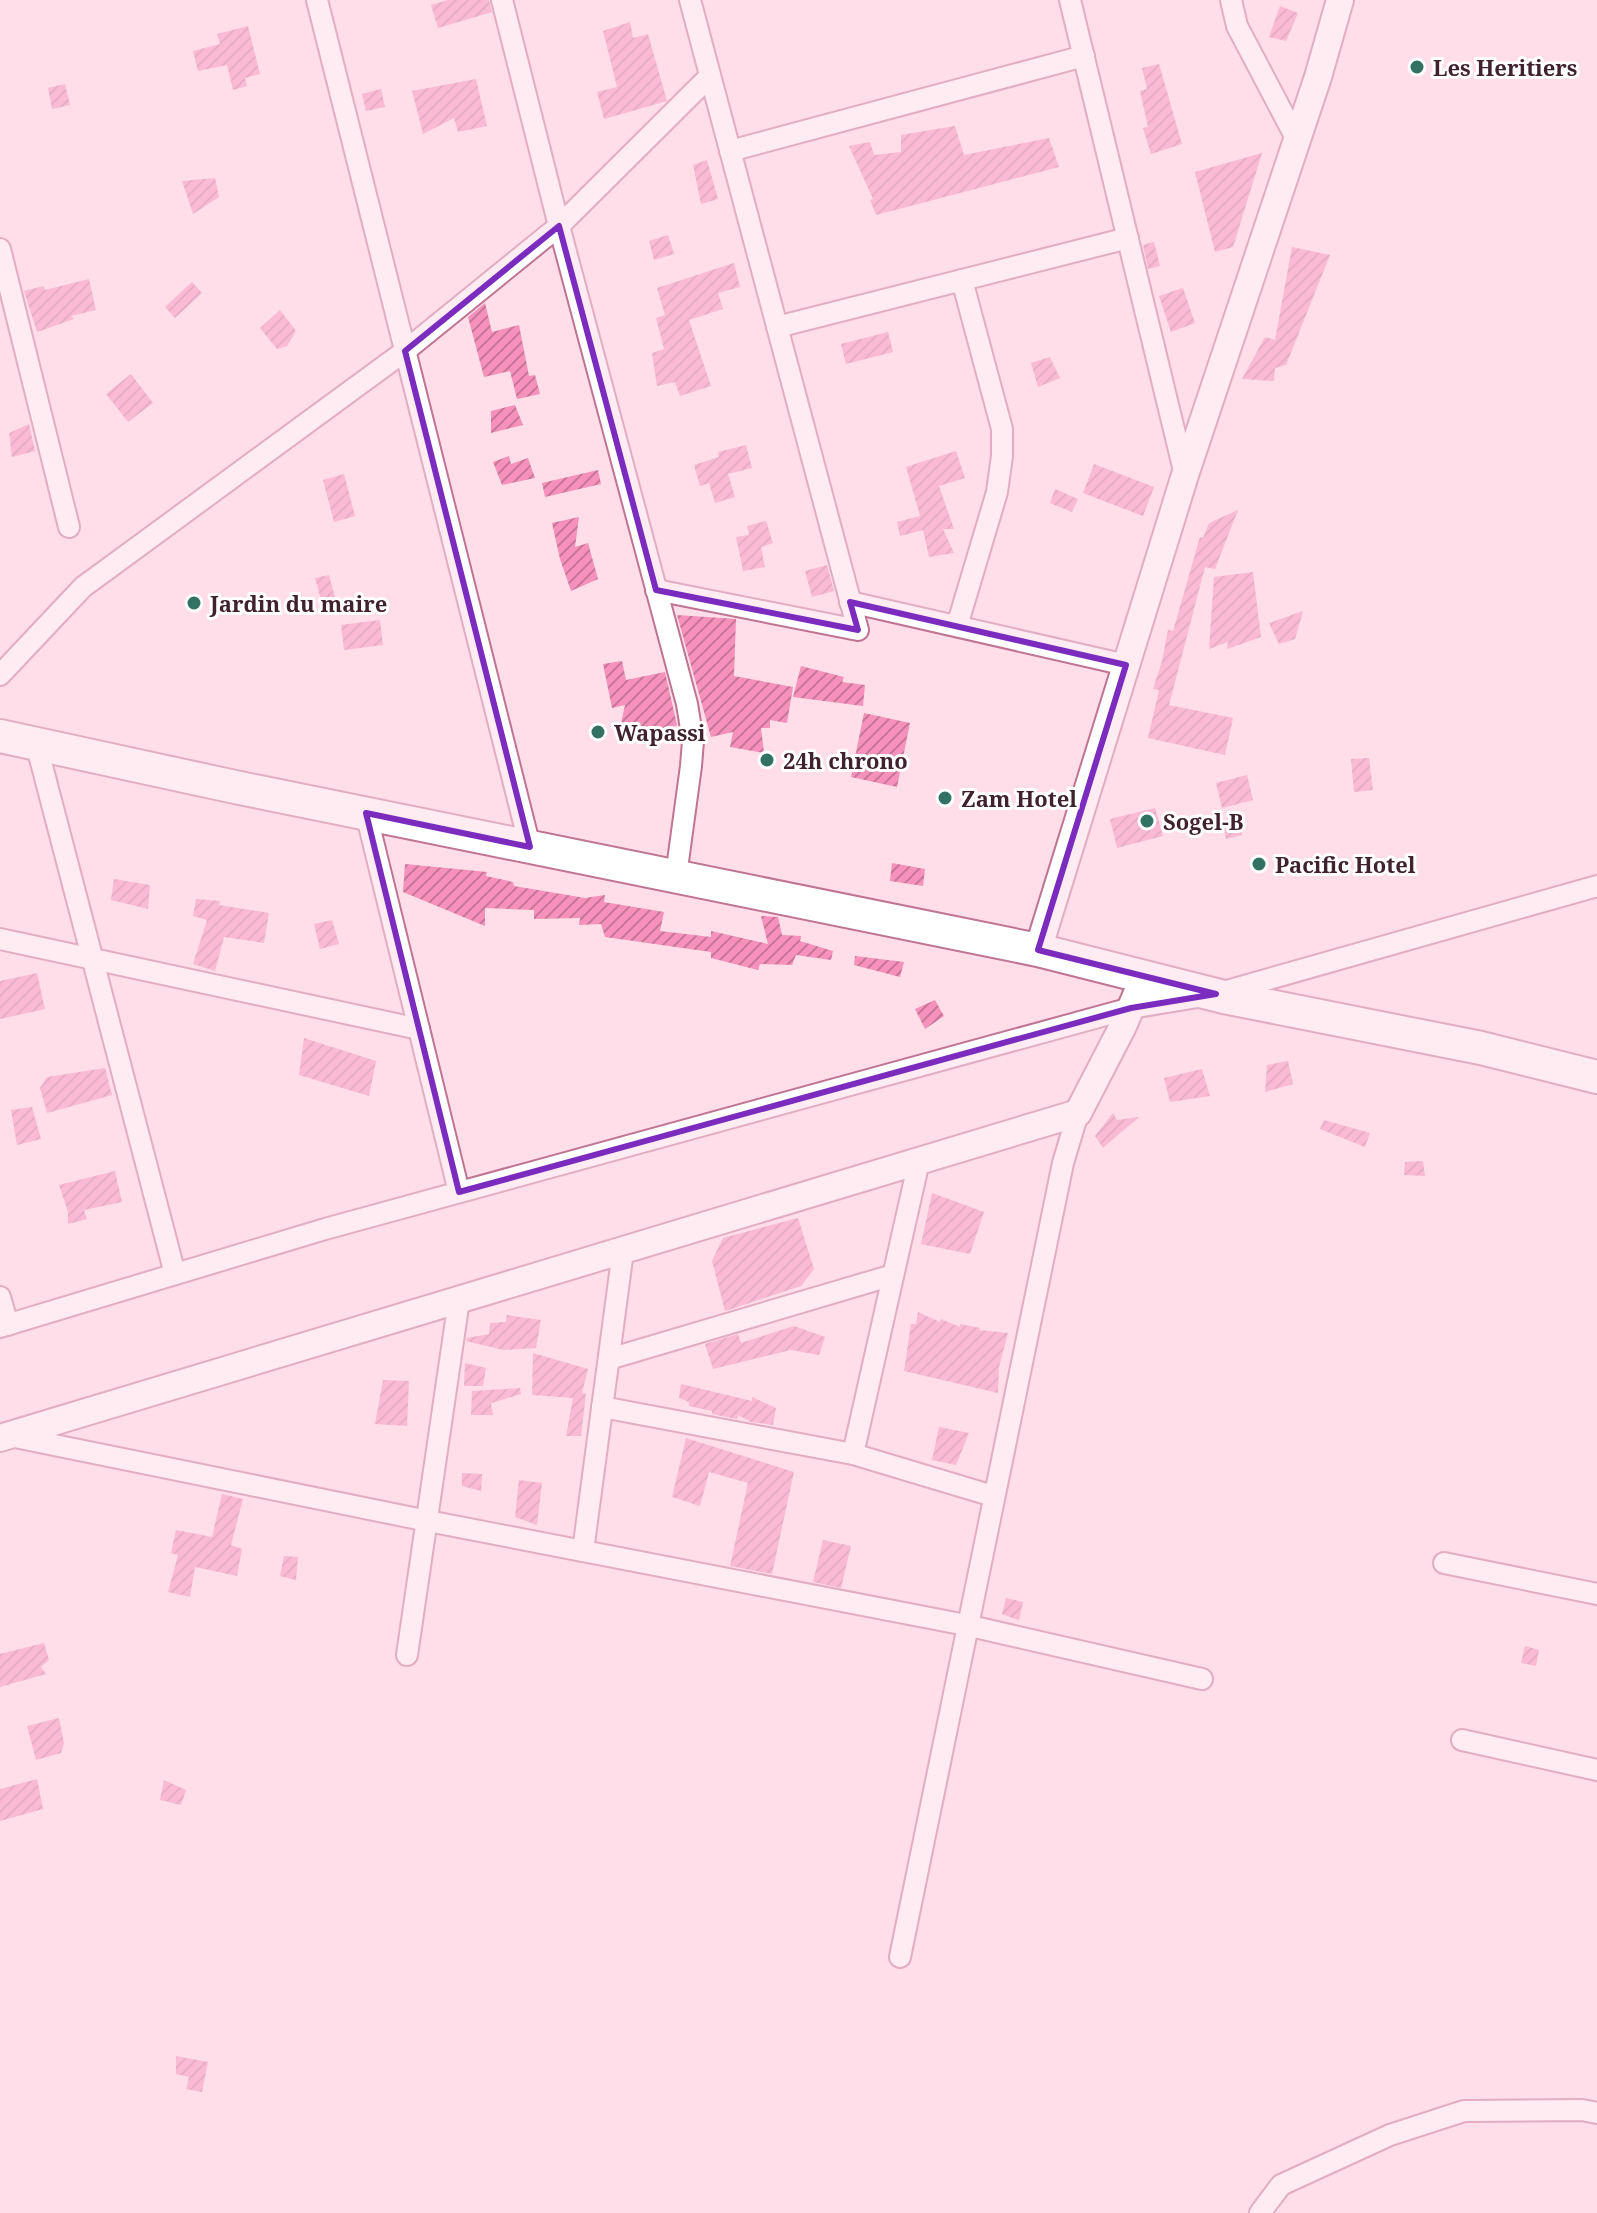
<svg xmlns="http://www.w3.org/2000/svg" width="1597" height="2213" font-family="'Noto Serif',serif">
<defs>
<pattern id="building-hatch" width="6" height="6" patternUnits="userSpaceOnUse" patternTransform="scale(2)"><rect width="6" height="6" fill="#f591ba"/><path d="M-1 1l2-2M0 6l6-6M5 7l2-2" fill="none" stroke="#c87698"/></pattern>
</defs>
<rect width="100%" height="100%" fill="#ffdde9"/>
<g fill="url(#building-hatch)">
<path d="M448,0h41l3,12 -54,16 -7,-23z"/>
<path d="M1280,6l18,7 -12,28 -17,-4z"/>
<path d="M630,22l3,16 15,-4 19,67 -63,18 -7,-27 20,-5 -14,-56z"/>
<path d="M248,26l12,48 -15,4 2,8 -14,4 -6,-25 -29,6 -5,-20 27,-7 -3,-10z"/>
<path d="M1159,64l23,80 -31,10 -8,-26 5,-1 -8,-36 7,-2 -5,-21z"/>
<path d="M476,79l11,47 -29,6 -4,-14 -31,16 -11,-43z"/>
<path d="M65,84l5,21 -18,4 -4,-21z"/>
<path d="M381,89l4,18 -19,4 -4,-17z"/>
<path d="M955,126l9,29 85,-17 10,29 -183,48 -6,-15 3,-1 -24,-53 21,-4 4,13 27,-3v-17z"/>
<path d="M1262,153l-29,94 -18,5 -20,-80z"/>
<path d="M707,160l11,39 -17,5 -8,-39z"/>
<path d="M215,178l4,19 -26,17 -11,-33z"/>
<path d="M668,235l6,19 -20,6 -5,-19z"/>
<path d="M1154,242l6,24 -12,3 -5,-24z"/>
<path d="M1292,247l38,8 -44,110 -11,3 -1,13 -32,-2 23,-42 10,3z"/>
<path d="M734,263l6,24 -22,6 5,16 -34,11 22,66 -31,10 -5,-14 -18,4 -5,-33 12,-4 -8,-31 9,-3 -8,-27z"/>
<path d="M89,279l7,31 -25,6 3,3 -37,13 -13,-41 20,-5 1,4z"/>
<path d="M192,282l10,11 -27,25 -10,-11z"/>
<path d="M1183,288l12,35 -24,9 -12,-36z"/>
<path d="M485,303l7,29 27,-7 10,51 6,-1 5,19 -23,5 -7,-28 -26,6 -16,-60z"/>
<path d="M280,310l16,21 -9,15 -10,3 -17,-21z"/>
<path d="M888,332l5,20 -47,12 -5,-20z"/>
<path d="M1050,357l10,21 -22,9 -7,-24z"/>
<path d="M131,374l22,29 -25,19 -22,-28z"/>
<path d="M515,405l8,20 -32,8v-22z"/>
<path d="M29,424l6,27 -23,6 -3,-24z"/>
<path d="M746,445l6,23 -24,6 7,23 -20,6 -6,-20 -9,3 -6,-21 25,-8 -1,-5z"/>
<path d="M956,451l9,27 -26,8 15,43h-11l11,24 -25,4 -6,-27 -23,6 -3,-14 23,-6 -14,-49z"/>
<path d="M509,456l2,8 17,-6 7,20 -33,7 -9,-23z"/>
<path d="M1094,464l60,23 -11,29 -60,-23z"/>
<path d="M598,470l3,14 -56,13 -3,-14z"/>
<path d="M344,474l11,42 -21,6 -11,-42z"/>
<path d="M1055,489l23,10 -6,13 -22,-9z"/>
<path d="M1238,510l-23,59 -10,-2 -36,138 64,13 -8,37 -77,-17 11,-48 -6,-1 9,-28 6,-31 5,1 27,-94 3,1 6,-15z"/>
<path d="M579,517l-4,30 13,-4 10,36 -27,12 -11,-32 -8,-36z"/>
<path d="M766,521l7,22 -12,4 4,20 -22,4 -7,-34 13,-2 -2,-9z"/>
<path d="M827,565l7,26 -22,6 -7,-26z"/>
<path d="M1253,572l8,65 -34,12 1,-7 -19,7 5,-72z"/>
<path d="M329,575l6,22 -14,3 -6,-22z"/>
<path d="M1303,611l-8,28 -16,5 -10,-21z"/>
<path d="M677,615l59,4 -2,57 59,11 -6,36 -17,-3v8h-9l3,25 -34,-6 3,-15 -22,5z"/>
<path d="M380,620l3,25 -39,5 -3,-25z"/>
<path d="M622,661l4,19 39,-8 12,53 -22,14 -34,-15 4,-19 -13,3 -9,-44z"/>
<path d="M801,666l43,11 -2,5 23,3 -2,21 -70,-9z"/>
<path d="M864,713l46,10 -13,64 -46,-10z"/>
<path d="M1369,758l4,32 -19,2 -3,-33z"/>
<path d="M1247,775l6,25 -31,8 -6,-25z"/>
<path d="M1155,808l8,28 -46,12 -7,-29z"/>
<path d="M1237,816l5,19 -16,4 -4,-19z"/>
<path d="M892,863l33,6 -2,17 -33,-5z"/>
<path d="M405,864l82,8 -1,4 27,6 1,4 71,12 20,-3 -1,7 60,10 -4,19 51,6v-6l57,13 -7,-28 17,1 4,18 19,1 -1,5 33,10 -2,9 -35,-5 -4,10 -32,-1 -2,6 -47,-12v-6l-106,-15 -4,-13 -22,1 1,-7 -46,1v-9l-49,-2v18l-82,-34z"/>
<path d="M114,879l36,6 -2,24 -37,-9z"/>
<path d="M196,899l24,2 -1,4 50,8 -5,30 -40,-6 -9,34 -22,-7 14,-44 -14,-4z"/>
<path d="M332,920l7,24 -19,5 -6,-25z"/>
<path d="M855,956l49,6 -4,15 -46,-12z"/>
<path d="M37,973l8,36 -45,10v-38z"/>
<path d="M935,1000l9,16 -19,13 -10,-20z"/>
<path d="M304,1038l72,23 -7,35 -70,-21z"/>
<path d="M1288,1061l5,23 -28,8 2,-27z"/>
<path d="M105,1068l7,27 -65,18 -7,-25 7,-11z"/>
<path d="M1202,1069l8,27 -40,6 -6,-24z"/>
<path d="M32,1107l9,32 -24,6 -6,-35z"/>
<path d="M1113,1113l4,7 22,-3 -36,31 -8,-12z"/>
<path d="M1324,1120l46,13 -5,14 -45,-18z"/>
<path d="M1423,1161l2,15 -21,-1 1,-13z"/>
<path d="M115,1171l7,31 -38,8 3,9 -19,5v-12l-9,-27z"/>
<path d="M932,1193l52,19 -14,42 -49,-10z"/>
<path d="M798,1218l16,51 -13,17 -76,25 -13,-50 11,-23z"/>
<path d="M918,1312l22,10 1,-3 19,8v-3l20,4 -1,2 29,3 -9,34 -1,26 -94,-22 7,-47h5z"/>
<path d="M507,1315l34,5 -5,28 -33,2 -37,-9 1,-3 22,-4 1,-11 16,-1z"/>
<path d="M794,1326l31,11 -6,18 -28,-5 -78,19 -8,-25 33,-10 3,9z"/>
<path d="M533,1353l55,16 -6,24 4,1 -5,42h-15l7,-38 -41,-3z"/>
<path d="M465,1363l21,5 -3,18h-19z"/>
<path d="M383,1380l26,1 -2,45 -32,-2z"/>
<path d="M681,1384l71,17v-4l24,11 -3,17 -22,-3 -13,-7 -1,4 -25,-5v-3l-23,-5v-4l-10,-4z"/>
<path d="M520,1388l1,6 -30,9 2,12h-22l1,-24z"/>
<path d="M939,1427l30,6 -13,32 -24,-5z"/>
<path d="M686,1438l108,34 -22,102 -42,-8 18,-83 -39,-11 -9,34 -28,-9z"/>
<path d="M462,1473l20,1 -1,17 -19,-5z"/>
<path d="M519,1480l23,3 -5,42 -22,-8z"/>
<path d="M222,1494l21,5 -12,46 11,4 -5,27 -42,-9 -5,30 -22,-5 10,-37 -7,-2 5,-23 36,7z"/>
<path d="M823,1540l28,6 -10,42 -28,-6z"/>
<path d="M284,1556l14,1 -2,23 -16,-4z"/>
<path d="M1006,1598l17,4 -4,18 -17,-6z"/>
<path d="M44,1643l5,17 -8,7 5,7 -46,13v-33z"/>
<path d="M1525,1646l14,4 -3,16 -15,-3z"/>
<path d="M59,1718l5,25 -3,10 -25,7 -9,-34z"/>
<path d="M37,1779l6,30 -43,12v-32z"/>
<path d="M164,1780l22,10 -5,15 -21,-5z"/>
<path d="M176,2056l32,6 -6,30 -16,-3 3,-12 -13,-3z"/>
</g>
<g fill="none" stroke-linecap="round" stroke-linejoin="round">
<g stroke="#bf7492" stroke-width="24">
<g id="minor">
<path d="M317,0l213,847"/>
<path d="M502,0l57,226 128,478 6,37 -2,25 -15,110"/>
<path d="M1070,0l115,475"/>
<path d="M1231,0l6,26 60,114"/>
<path d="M730,151l354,-95"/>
<path d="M0,249l69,278"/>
<path d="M777,327l351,-89"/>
<path d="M656,590l202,40 -168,-630"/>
<path d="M850,602l276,63"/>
<path d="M957,626l40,-134 5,-36v-27l-40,-149"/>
<path d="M0,675l83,-88 322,-236 154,-125 151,-150"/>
<path d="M36,743l139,531"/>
<path d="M366,813l93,379"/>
<path d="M0,939l419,90"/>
<path d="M0,1297l8,28"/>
<path d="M0,1327l325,-98 806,-221 85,-14 381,-108"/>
<path d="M609,1359l284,-84"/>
<path d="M602,1407l251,47 140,42"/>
<path d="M10,1436l418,85 538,104 236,54"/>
<path d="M853,1454l66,-293"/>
<path d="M583,1551l40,-300"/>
<path d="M1444,1563l153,31"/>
<path d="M407,1655l52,-355"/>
<path d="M1462,1740l135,30"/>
<path d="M900,1957l163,-794 15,-50"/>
<path d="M1260,2213l21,-28 109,-50 74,-24 118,-1 15,3"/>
</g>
</g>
<g stroke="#bf7492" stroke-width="30">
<g id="tertiary">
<path d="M1038,950l147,-475 133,-398 22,-77"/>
<path d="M0,1438l1078,-325 45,-87 21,-49"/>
</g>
</g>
<g stroke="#bf7492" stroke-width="36">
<path id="primary" d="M0,736l235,51 803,163 186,47 257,51 116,29"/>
</g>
<use href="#minor" stroke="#fff" stroke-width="20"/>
<use href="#tertiary" stroke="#fff" stroke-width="26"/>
<use href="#primary" stroke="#fff" stroke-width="32"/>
</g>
<path d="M0 0H1597V2213H0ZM559,226l97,364 202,40 -8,-28 276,63 -88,285 178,44 -85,14 -672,184 -93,-379 164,34 -125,-496z" fill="#ffdde9" fill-opacity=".55" fill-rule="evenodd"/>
<path fill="none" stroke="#7b2cbf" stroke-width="6" stroke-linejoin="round" d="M559,226l97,364 202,40 -8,-28 276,63 -88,285 178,44 -85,14 -672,184 -93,-379 164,34 -125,-496z"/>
<g fill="#317262" stroke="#fff" stroke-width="3">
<circle cx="1417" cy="67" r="8"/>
<circle cx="194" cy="603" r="8"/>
<circle cx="598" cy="732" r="8"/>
<circle cx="767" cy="760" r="8"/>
<circle cx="945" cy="798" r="8"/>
<circle cx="1147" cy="821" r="8"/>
<circle cx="1259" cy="864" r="8"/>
</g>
<g text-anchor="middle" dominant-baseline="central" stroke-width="6" stroke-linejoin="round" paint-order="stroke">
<g font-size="22" font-weight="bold" fill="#40212e" stroke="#fff" text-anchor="start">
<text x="1433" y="67">Les Heritiers</text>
<text x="210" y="603">Jardin du maire</text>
<text x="614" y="732">Wapassi</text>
<text x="783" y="760">24h chrono</text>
<text x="961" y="798">Zam Hotel</text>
<text x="1163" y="821">Sogel-B</text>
<text x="1275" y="864">Pacific Hotel</text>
</g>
</g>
</svg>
